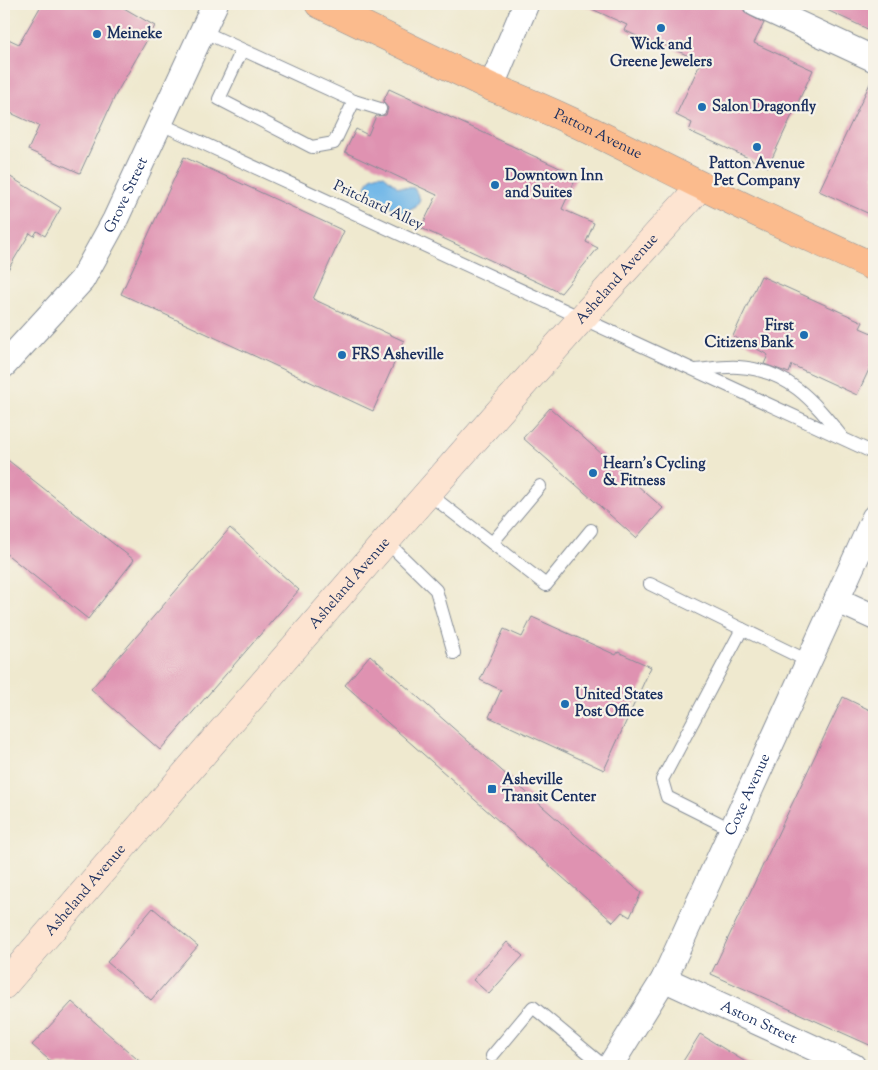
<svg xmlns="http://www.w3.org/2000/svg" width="878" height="1070" font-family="'Sorts Mill Goudy',serif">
<rect width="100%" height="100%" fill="#f7f3e8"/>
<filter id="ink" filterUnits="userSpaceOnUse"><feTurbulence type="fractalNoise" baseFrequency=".02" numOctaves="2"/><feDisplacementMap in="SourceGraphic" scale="10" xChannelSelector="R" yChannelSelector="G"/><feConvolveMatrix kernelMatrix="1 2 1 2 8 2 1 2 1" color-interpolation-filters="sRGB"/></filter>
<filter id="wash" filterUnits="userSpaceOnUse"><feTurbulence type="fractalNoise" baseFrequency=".0096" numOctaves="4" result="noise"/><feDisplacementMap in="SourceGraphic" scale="20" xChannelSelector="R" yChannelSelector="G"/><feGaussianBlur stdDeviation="1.12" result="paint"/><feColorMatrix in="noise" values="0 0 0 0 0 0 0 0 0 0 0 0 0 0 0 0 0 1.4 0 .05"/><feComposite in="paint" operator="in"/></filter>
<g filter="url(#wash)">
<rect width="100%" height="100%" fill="#efe9cf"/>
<path fill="#71b7e8" stroke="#4673a3" d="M379,174l5,1 14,12 16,1 6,11 -4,8 -12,6 -32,-16 -6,-11 5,-9z"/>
<g id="blocks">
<g fill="#df92b1">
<path d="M42,4h75l38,22 -39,68 -36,79 -52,-23 11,-24 -35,-16v-73l15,7z"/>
<path d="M581,4h161l3,9 19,10 -10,20 59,27 -45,97 -79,-36 3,-8 -16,-8 25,-53 -44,-21 -2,4 -31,-15 3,-5z"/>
<path d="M814,4h60v28z"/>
<path d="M874,75v141l-55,-25z"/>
<path d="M389,89l188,87 -15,33 32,14 -8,19 12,6 -37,45 -140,-65 16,-33 -92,-43 11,-23 12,6 8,-19 10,-1 2,-7 -5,-6z"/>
<path d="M184,157l160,74 -31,68 91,42 -31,70 -252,-117z"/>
<path d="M4,173l57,35 -16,28 -8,-5 -3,5 -4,-3 -26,43z"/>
<path d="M761,276l102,46 -3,6 14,6v25l-17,36 -65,-30 -3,8 -25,-9 4,-9 -35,-19z"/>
<path d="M550,408l113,100 -27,30 -113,-100z"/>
<path d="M4,457l130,103 -46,59 -84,-67z"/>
<path d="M230,528l69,62 -139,160 -69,-61z"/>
<path d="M532,617l84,38 2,-3 33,15 -47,103 -115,-53 12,-27 -21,-10 24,-51 18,8z"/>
<path d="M370,655l271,238 -11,24 -8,-5 -9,10 -268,-237z"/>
<path d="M843,697l31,15v335l-163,-73z"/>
<path d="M153,908l45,38 -47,54 -44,-38z"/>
<path d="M507,942l16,14 -34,38 -16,-14z"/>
<path d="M72,1002l73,64h-89l-24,-21z"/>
<path d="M700,1034l52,32h-72z"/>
</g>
</g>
</g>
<g filter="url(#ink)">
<use href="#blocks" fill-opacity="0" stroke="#858c96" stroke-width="1"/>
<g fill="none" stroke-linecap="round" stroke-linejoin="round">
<g stroke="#858c96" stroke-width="14">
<g id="lane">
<path d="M202,31l152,70 26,8"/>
<path d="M242,50l-23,49 93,48 22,-4 20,-42"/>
<path d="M159,123l715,330"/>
<path d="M696,370c13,-1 28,-4 42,-3 50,3 75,33 104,70"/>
<path d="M429,494l117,91 45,-55"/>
<path d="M387,542l49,48 18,63"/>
<path d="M492,543l48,-57"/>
<path d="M650,584l92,45 -80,151 5,17 64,32"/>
<path d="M742,629l66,32"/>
<path d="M492,1056l41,-49 71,59"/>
</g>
</g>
<g stroke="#858c96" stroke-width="27">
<g id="street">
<path d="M756,4l118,55"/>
<path d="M491,87l35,-83"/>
<path id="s1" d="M4,365l78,-85 33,-60 100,-216"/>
<path d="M837,600l37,17"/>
<path id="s2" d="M664,979l189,87"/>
<path id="s3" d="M610,1066l54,-87 210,-461"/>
</g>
</g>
<g stroke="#858c96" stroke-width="29">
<g id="secondary">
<path id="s4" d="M4,985c231,-268 459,-538 697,-799"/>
</g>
</g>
<g stroke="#858c96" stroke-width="29">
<g id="primary">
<path id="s5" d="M319,4l172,83c72,27 140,64 209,98 57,29 116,55 174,82"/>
</g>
</g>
<path stroke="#858c96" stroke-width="3" stroke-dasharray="4 4" stroke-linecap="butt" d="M869,677l1,-12 4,-6"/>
<use href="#lane" stroke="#fff" stroke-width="12"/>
<use href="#street" stroke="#fff" stroke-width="25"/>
<use href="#secondary" stroke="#fde4d1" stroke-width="28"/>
<use href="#primary" stroke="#fbbb8d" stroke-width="28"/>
</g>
</g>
<g fill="#1f6fb2" stroke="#f7f3e8" stroke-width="2">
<circle cx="661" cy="28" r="5"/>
<circle cx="97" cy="34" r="5"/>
<circle cx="702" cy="107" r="5"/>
<circle cx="757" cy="147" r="5"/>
<circle cx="495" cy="185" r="5"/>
<circle cx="804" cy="335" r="5"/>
<circle cx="342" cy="355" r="5"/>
<circle cx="593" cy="473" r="5"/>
<circle cx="565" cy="704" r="5"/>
<rect x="487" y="784" width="10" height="10" rx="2.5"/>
</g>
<g text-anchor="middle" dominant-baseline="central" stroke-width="4.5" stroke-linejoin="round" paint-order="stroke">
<g font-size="15" font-weight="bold" fill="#1b2f5e" stroke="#f7f3e8" text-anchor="start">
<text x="107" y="34">Meineke</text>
<text x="661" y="45" text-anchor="middle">Wick and<tspan x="661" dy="17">Greene Jewelers</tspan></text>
<text x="712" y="107">Salon Dragonfly</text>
<text x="757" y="164" text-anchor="middle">Patton Avenue<tspan x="757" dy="17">Pet Company</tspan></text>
<text x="505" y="176">Downtown Inn<tspan x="505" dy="17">and Suites</tspan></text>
<text x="794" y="326" text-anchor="end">First<tspan x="794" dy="17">Citizens Bank</tspan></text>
<text x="352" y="355">FRS Asheville</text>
<text x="603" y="464">Hearn's Cycling<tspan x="603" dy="17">&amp; Fitness</tspan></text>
<text x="575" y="695">United States<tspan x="575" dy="17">Post Office</tspan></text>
<text x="502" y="780">Asheville<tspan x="502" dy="17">Transit Center</tspan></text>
</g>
<g font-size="15" fill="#1b2f5e" stroke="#f7f3e8">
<text stroke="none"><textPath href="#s5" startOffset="308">Patton Avenue</textPath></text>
<text stroke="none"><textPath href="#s1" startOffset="211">Grove Street</textPath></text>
<text transform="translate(378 206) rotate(25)">Pritchard Alley</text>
<text stroke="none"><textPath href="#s4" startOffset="935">Asheland Avenue</textPath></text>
<text stroke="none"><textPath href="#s4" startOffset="530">Asheland Avenue</textPath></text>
<text stroke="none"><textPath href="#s3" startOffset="305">Coxe Avenue</textPath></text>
<text stroke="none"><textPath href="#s4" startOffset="125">Asheland Avenue</textPath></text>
<text stroke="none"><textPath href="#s2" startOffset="104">Aston Street</textPath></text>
</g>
</g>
<rect width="878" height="1070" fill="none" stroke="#f7f3e8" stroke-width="20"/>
</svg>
